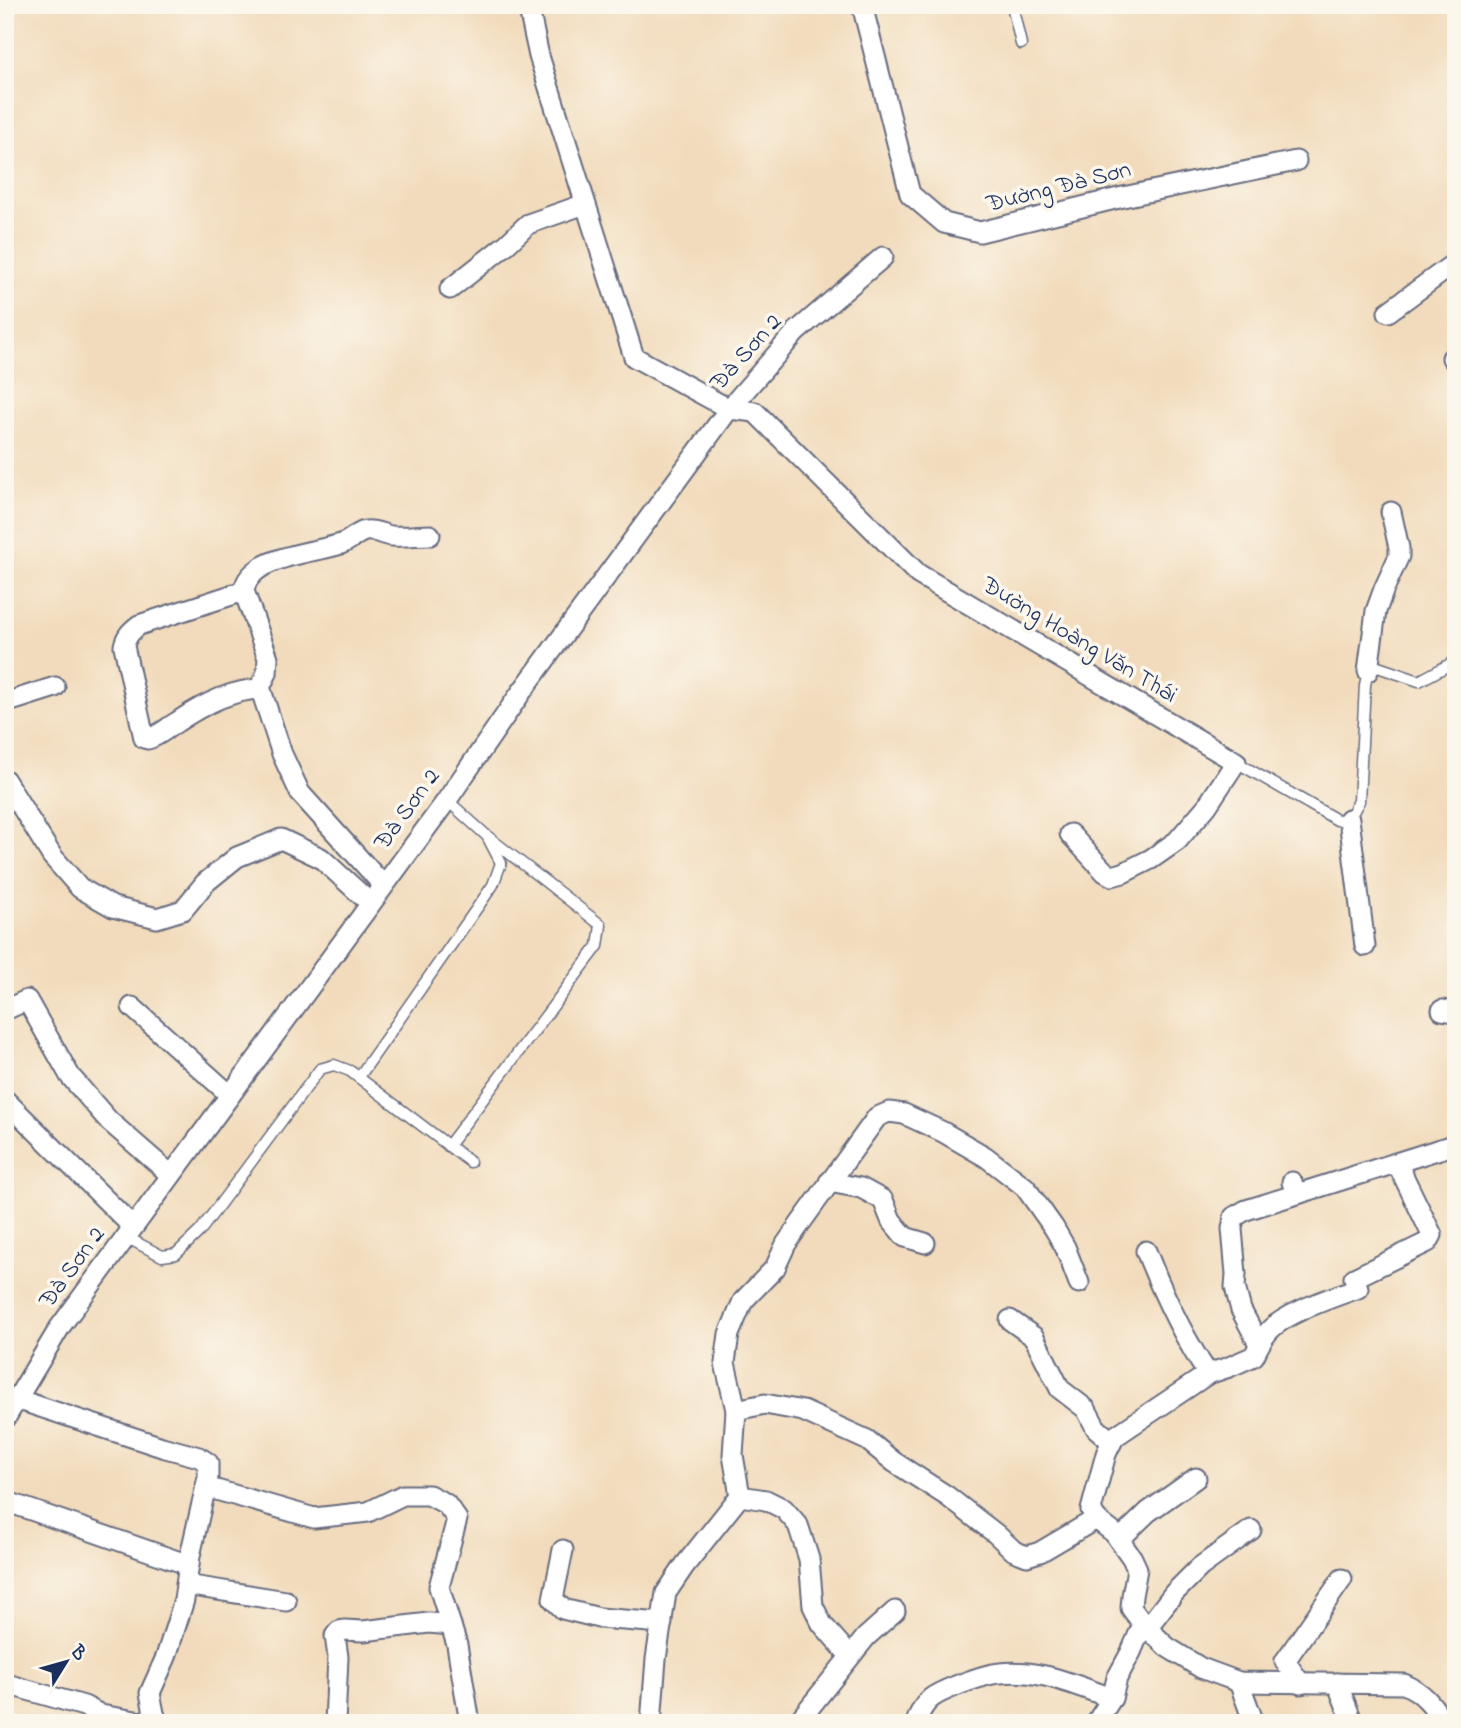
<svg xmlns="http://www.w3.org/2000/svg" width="1461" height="1728" font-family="'Indie Flower',sans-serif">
<rect width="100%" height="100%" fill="#fbf7ec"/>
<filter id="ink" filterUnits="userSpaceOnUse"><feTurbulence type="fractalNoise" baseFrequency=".0143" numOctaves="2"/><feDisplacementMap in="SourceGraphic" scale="14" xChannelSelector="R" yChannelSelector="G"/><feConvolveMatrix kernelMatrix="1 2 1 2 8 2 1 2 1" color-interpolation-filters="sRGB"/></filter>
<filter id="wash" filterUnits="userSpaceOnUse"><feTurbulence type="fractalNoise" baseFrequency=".00686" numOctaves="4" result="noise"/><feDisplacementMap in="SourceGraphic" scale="28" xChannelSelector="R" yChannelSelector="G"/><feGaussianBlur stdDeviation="1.57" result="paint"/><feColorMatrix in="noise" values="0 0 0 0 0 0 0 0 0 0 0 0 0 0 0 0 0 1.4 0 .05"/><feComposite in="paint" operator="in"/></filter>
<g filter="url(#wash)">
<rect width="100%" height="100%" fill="#f2dbbc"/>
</g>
<g filter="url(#ink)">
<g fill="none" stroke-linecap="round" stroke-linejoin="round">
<g stroke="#666b7f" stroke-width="13">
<g id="service">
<path d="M1012,5l9,39"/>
<path d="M1236,762l101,58 12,-1 10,-18 6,-116 3,-14 10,-4 41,14 37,-20"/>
<path d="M359,1077l134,-192 8,-22 -14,-27 -40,-36"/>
<path d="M448,1146l150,-200 3,-21 -114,-89"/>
<path d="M126,1237l36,19 14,-2 24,-23 120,-162 14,-4 16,6 120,91"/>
</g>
</g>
<g stroke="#666b7f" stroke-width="23">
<g id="minor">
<path d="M528,5l11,51 95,301 95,52 26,3 163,162 318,188 -29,44 -30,35 -26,18 -28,14 -11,3 -7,-4 -35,-38"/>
<path d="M862,5l48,189 34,29 36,9 143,-35 173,-36"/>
<path d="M450,289l57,-45 21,-20 57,-20"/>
<path d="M1388,312l68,-50"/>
<path d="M1452,358l4,4"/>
<path d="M244,591l-105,34c-8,6 -13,11 -15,21l20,92 4,1c11,-3 19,-11 29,-17 25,-17 53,-32 83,-33"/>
<path d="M1368,671l8,-60 8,-22 15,-33v-8l-8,-36"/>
<path d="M5,703l50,-16"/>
<path d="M5,780l47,76 28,32 33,19 44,11 26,-8 22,-27 32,-26 44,-18 40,19 49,45"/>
<path d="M1349,819l16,127"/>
<path d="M383,885l-83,-92 -18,-39 -22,-67 7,-14 1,-15 -24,-67c4,-35 70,-38 97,-47 9,-3 16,-11 24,-13 9,-2 18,4 27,5 13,1 26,-1 38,-1"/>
<path d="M132,1007l98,88"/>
<path d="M5,1010l22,-10 43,76 39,45 62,54"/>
<path d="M1442,1010l14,2"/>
<path d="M5,1100l128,127"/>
<path d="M829,1182l32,6 22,12 8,20 14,17 20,6"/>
<path d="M1291,1196l165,-52"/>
<path d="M1146,1251c17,43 36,84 62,123"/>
<path d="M1010,1320l24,17 26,52 26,20 10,19 16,14"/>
<path d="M1259,1344l-18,-34 -6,-23 1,-13 -4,-45 2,-12 12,-7 45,-14 4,-5 -3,-9"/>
<path d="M16,1399l146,48 37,10 9,6v14l-18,79 -6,44 -18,57 -16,36 6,30"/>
<path d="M736,1410l-11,-47 4,-29 14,-33 32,-33 11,-24 16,-23 75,-104 12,-5 15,2 39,18 43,25 39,30 29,41 11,19 14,36"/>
<path d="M5,1419l55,-92 387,-527 73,-106 209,-285 67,-77 87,-75"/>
<path d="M206,1487l108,31 54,-6 35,-17h26l17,9 11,15 -18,68 18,58 13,78"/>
<path d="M740,1496l26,4 18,9 14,16 11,34 4,47 9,18 28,32"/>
<path d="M5,1501l184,64"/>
<path d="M1119,1540l29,-28 48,-34"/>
<path d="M563,1550l-10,49 10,10 36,9 63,5"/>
<path d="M186,1585l100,16"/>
<path d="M1143,1624l24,23 34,21 38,14 165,2c19,8 29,21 40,39"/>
<path d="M1147,1628l27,-35 26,-26 51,-37"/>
<path d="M1239,1682l15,41"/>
<path d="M1337,1683l16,40"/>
<path d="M1301,1684l-16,-23 57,-82"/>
<path d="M10,1685l74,21 17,9 41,7 13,-6"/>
<path d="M335,1723l3,-66 -3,-21 4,-5 5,-1 19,1 66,-8 22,2"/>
<path d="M651,1723l5,-64 10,-66 19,-28 55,-69 -7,-41 3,-45 29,-6 38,7 64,29 27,22 53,34 49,38 18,17 13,5 13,-4 56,-33"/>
<path d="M799,1723l3,-6 64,-80 29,-26"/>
<path d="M916,1723c8,-25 19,-29 42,-38 14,-5 28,-11 42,-12 39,-5 76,13 112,25"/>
<path d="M1096,1723l16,-25 5,-20 14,-26 12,-28 -12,-16 1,-12 5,-27 -5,-11 -18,-25 -18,-14 -5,-9 15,-56 8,-17 94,-63 21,-7 25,-11c4,-9 8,-17 14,-24 16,-19 66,-35 90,-44l-4,-10 74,-36 4,-7 -35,-72"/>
</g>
</g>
<use href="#service" stroke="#fff" stroke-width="10"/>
<use href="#minor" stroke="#fff" stroke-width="19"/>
</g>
</g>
<g text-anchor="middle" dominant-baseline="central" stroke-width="7" stroke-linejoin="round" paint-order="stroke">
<g font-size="24" fill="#1b2f5e" stroke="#fbf7ec">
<text transform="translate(1059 188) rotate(-14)">Đường Đà Sơn</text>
<text transform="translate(747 353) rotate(-48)">Đà Sơn 2</text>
<text transform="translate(1079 641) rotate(31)">Đường Hoàng Văn Thái</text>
<text transform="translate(408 810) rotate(-54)">Đà Sơn 2</text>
<text transform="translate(73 1268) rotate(-54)">Đà Sơn 2</text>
</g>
</g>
<rect width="1461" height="1728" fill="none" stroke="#fbf7ec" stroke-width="28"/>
<g transform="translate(66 1662) rotate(53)" stroke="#fbf7ec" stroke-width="5" paint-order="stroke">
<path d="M0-5L12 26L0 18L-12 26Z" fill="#1b2f5e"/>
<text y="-10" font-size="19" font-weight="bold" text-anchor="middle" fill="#1b2f5e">B</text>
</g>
</svg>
